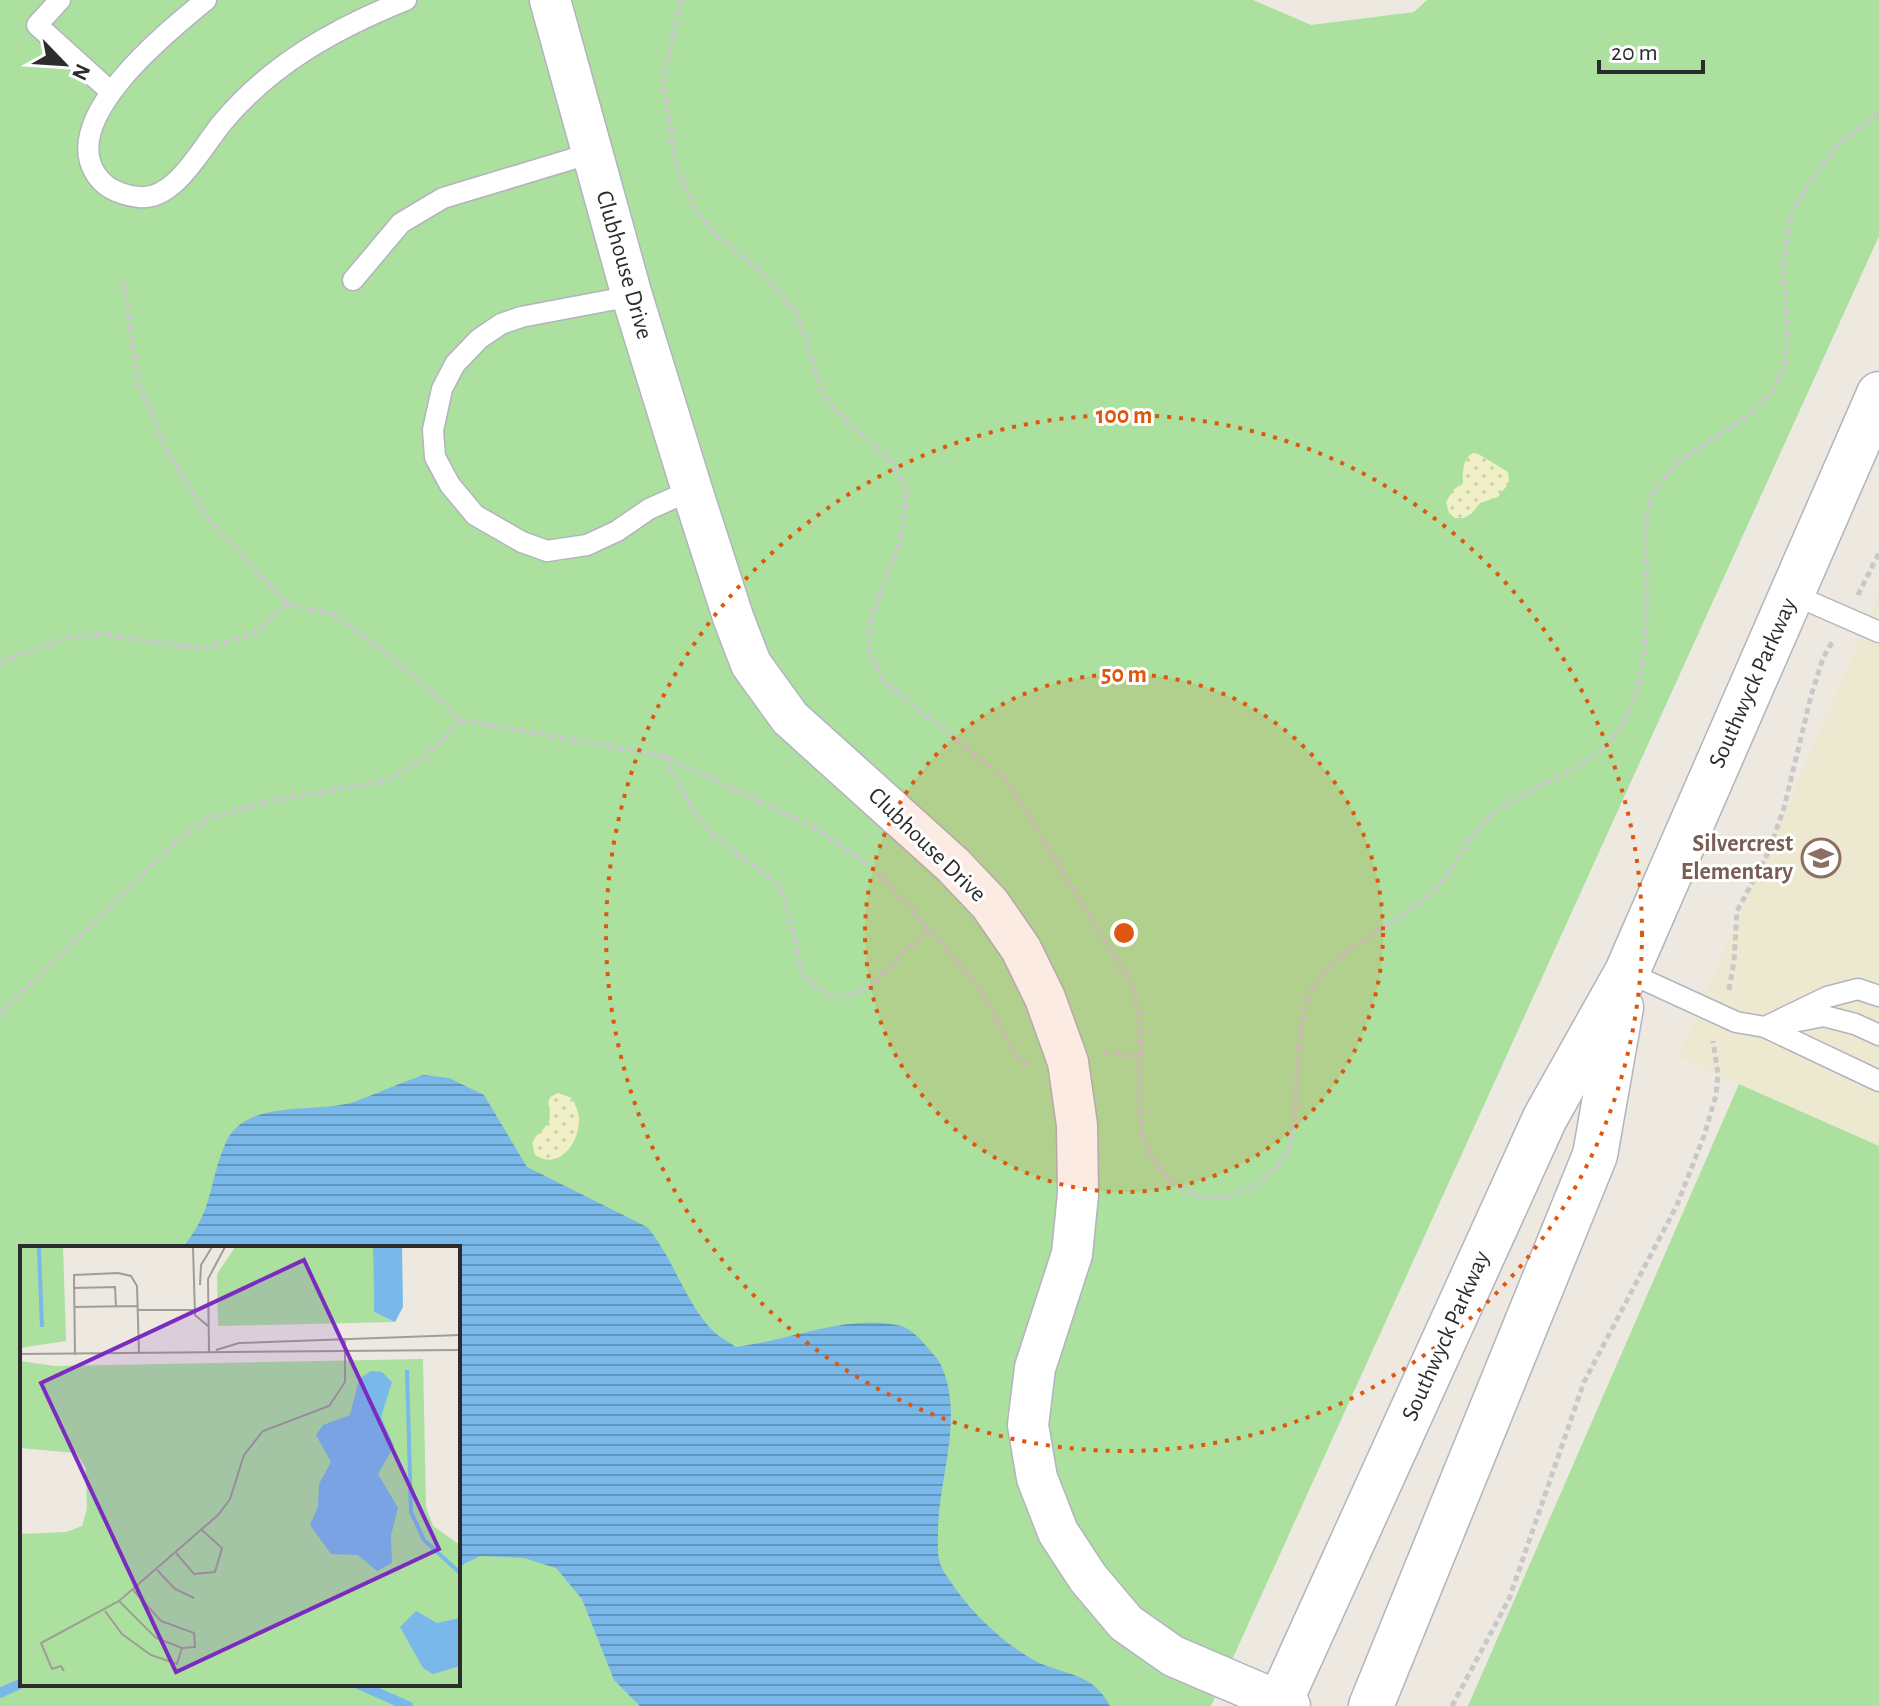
<svg xmlns="http://www.w3.org/2000/svg" width="1879" height="1706" font-family="'Alegreya Sans',sans-serif">
<defs>
<pattern id="sand-dots" width="8" height="8" patternUnits="userSpaceOnUse" patternTransform="scale(2)"><rect width="8" height="8" fill="#eff0c5"/><path d="M2 2h.1M6 6h.1" fill="none" stroke="#cdcea9" stroke-width="1.8" stroke-linecap="round"/></pattern>
<pattern id="water-rules" width="6" height="5" patternUnits="userSpaceOnUse" patternTransform="scale(2)"><rect width="6" height="5" fill="#79b8e9"/><path d="M0 2.5h6" fill="none" stroke="#6396bd"/></pattern>
</defs>
<rect width="100%" height="100%" fill="#ede9e0"/>
<path fill="#ede9d0" d="M1879,594v552l-201,-89z"/>
<g fill="#abe09f" fill-rule="evenodd">
<path d="M0,0h1253l58,25 103,-13 13,-12h452v236l-668,1470h-1211zM22,1248h436v436h-436z"/>
<path d="M1739,1084l140,62v560h-411z"/>
</g>
<g fill="url(#sand-dots)">
<path d="M1475,452l33,20 1,11 -11,14 -18,6 -9,11 -7,4h-9l-6,-5 -3,-11 7,-12 10,-7c-1,-12 0,-26 12,-31z"/>
<path d="M558,1093l14,5c4,8 8,17 7,25 -2,23 -21,47 -44,32l-3,-13c4,-8 14,-13 17,-21 4,-13 -8,-22 9,-28z"/>
</g>
<path fill="url(#water-rules)" d="M423,1075l26,3 35,17 43,72 120,60c27,31 38,77 68,106 6,5 14,9 21,14 50,-6 112,-33 161,-22 12,2 22,12 29,21 5,6 12,12 15,19 24,53 -3,113 -3,167 0,20 -2,29 10,46 20,31 49,60 82,80 28,17 62,12 80,48h-470l-26,-26 -32,-81 -26,-31 -32,-10 -44,-2 -22,11v-319h-276c32,-37 26,-65 44,-106 20,-44 90,-28 128,-40 22,-8 46,-19 69,-27z"/>
<g fill="none" stroke-linecap="round" stroke-linejoin="round">
<g stroke="#79b8e9" stroke-width="10">
<path d="M358,1684l50,22"/>
<path d="M0,1693l22,-10"/>
</g>
<g stroke="#b3b3bf" stroke-width="23">
<g id="service">
<path d="M60,0l-23,25 74,67"/>
<path d="M206,0c-39,32 -143,115 -112,171 9,17 27,24 45,26 36,4 63,-50 83,-74 49,-59 114,-95 184,-123"/>
<path d="M353,280l48,-57 42,-25 149,-45"/>
<path d="M632,296l-111,21 -20,7 -22,15 -24,25 -13,25 -9,41 2,27 15,28 25,30 47,27 25,9 40,-6 30,-14 32,-22 43,-19"/>
<path d="M1792,594l87,38"/>
<path d="M1627,972l109,50 29,5 114,54"/>
<path d="M1793,1022l31,-6 31,8 24,11"/>
<path d="M1765,1027l62,-30 31,-8 21,7"/>
</g>
</g>
<g stroke="#b3b3bf" stroke-width="43">
<path id="minor" d="M550,0l82,296 60,194 41,127 18,47 39,54 163,147 37,39 31,45 24,49 23,64 9,63 1,69 -6,60 -37,114 -7,57 9,53 21,54 30,46 38,45 47,33 117,50"/>
</g>
<g stroke="#b3b3bf" stroke-width="47">
<g id="tertiary">
<path d="M1278,1706l267,-588 82,-146 252,-578"/>
<path d="M1371,1706l224,-551 26,-148"/>
</g>
</g>
<g stroke="#c8c8c8" stroke-width="5" stroke-dasharray="6 4" stroke-linecap="butt">
<path d="M682,0l-19,79 13,86 20,46 19,23 51,42 31,37 27,83 23,26 42,36 18,33 -8,54 -28,74 -2,33 14,29 123,98 126,206c3,13 7,27 8,40 3,38 -8,97 11,130 27,48 74,56 116,21 10,-8 20,-19 23,-32 12,-43 0,-125 26,-161 33,-46 92,-60 127,-103 17,-21 27,-48 49,-66 40,-32 99,-41 128,-86 30,-44 26,-116 26,-168 0,-20 -2,-37 4,-57 16,-55 107,-74 128,-122 16,-35 7,-69 6,-105 -1,-16 4,-50 9,-65 5,-13 31,-51 41,-62 12,-14 31,-24 45,-35"/>
<path d="M1858,595l21,-42"/>
<path d="M0,662l66,-24 36,-4 100,15 50,-15 36,-30 -80,-85 -43,-73 -27,-63 -15,-105"/>
<path d="M461,720l202,36 149,70 66,46 100,113 38,71 15,9"/>
<path d="M664,757l35,63 18,18 62,47 10,29 12,55 11,15 20,12 23,-1 19,-13 55,-54"/>
<path d="M1729,990l5,-29 3,-50 31,-58 16,-45 27,-112 12,-38 11,-19"/>
<path d="M0,1014l176,-172 33,-24 60,-17 117,-20 39,-24 36,-37 -60,-56 -66,-49 -47,-11"/>
<path d="M1104,1053l35,3"/>
<path d="M1452,1706l57,-107 75,-217 93,-177 27,-69 12,-41 2,-21 -5,-33"/>
</g>
<use href="#service" stroke="#fff" stroke-width="20"/>
<use href="#minor" stroke="#fff" stroke-width="40"/>
<use href="#tertiary" stroke="#fff" stroke-width="44"/>
</g>
<circle cx="1124" cy="933" r="259" fill="#df570e" fill-opacity=".12"/>
<g fill="none" stroke="#df570e" stroke-width="4" stroke-dasharray="4 8">
<circle cx="1124" cy="933" r="259"/>
<circle cx="1124" cy="933" r="518"/>
</g>
<defs>
<g id="school-ring" transform="scale(2)"><circle r="9.5" fill="#fff" stroke="#8d6e63" stroke-width="1.5"/><path d="M0-5L7-2L0 1L-7-2ZM-4 1L0 2.5L4 1V4Q0 6-4 4Z" fill="#8d6e63"/></g>
</defs>
<g fill-rule="evenodd">
<use href="#school-ring" x="1821" y="858"/>
</g>
<g text-anchor="middle" dominant-baseline="central" stroke-width="6" stroke-linejoin="round" paint-order="stroke">
<g font-size="24" fill="#2c2c2c" stroke="#fff">
<text transform="translate(624 265) rotate(74)">Clubhouse Drive</text>
<text transform="translate(1753 683) rotate(-66)">Southwyck Parkway</text>
<text transform="translate(927 845) rotate(44)">Clubhouse Drive</text>
<text transform="translate(1446 1336) rotate(-66)">Southwyck Parkway</text>
</g>
<g font-size="24" font-weight="bold" fill="#785e54" stroke="#fff" text-anchor="end">
<text x="1793" y="844">Silvercrest<tspan x="1793" dy="28">Elementary</tspan></text>
</g>
</g>
<g transform="translate(20 1246)">
<rect width="440" height="440" fill="#ede9e0"/>
<path d="M0,1h43l3,94 -46,7zM215,1h138l1,65 21,10 -177,4 -1,-52zM403,113l3,148 7,19 27,19v140h-440v-151l46,-2 16,-6 5,-17 -1,-41 -10,-15 -56,-5v-87l35,5z" fill="#abe09f"/>
<path d="M353,1h29l1,60 -8,15 -21,-10zM351,125l11,1 10,10 -11,35 13,29 -16,28 20,34 -7,27 1,28 -15,8 -19,-16 -27,-1 -21,-29 8,-18 1,-23 12,-22 -15,-27 7,-10 27,-10 9,-36zM396,365l21,12 23,-5v48l-27,8 -10,-6 -23,-41z" fill="#79b8e9"/>
<path fill="none" stroke="#79b8e9" stroke-width="4" d="M19,1l3,80M387,124l4,142 13,28 36,33"/>
<path fill="none" stroke="#a09d98" stroke-width="2" d="M173,1l2,68 13,11M180,39l1,-20 11,-18M53,42l42,-1 1,20M54,61l64,-1M118,64h56M196,104l23,-7 221,-8M189,106l-1,-73 17,-32M0,108l440,-4M55,109l-1,-80 44,-2 13,3 6,10 2,67M156,307l18,21 21,-2 7,-24 -20,-18M137,324l18,19 19,9M99,355l37,37 26,10 13,-1 -1,-14 -33,-12 -28,-31M85,365l17,23 29,21 26,9 5,-16M44,425l-3,-5 -9,3 -11,-26 78,-42 99,-86 12,-16 14,-44 19,-24 66,-25 16,-24v-44"/>
<path fill="#7b2cbf" fill-opacity="0.15" stroke="#7b2cbf" stroke-width="4" d="M284,14l135,289 -263,123 -135,-289z"/>
<rect width="440" height="440" fill="none" stroke="#2c2c2c" stroke-width="4"/>
</g>
<circle cx="1124" cy="933" r="12" fill="#df570e" stroke="#fff" stroke-width="4"/>
<g font-size="24" text-anchor="middle" font-weight="bold" fill="#df570e" stroke="#fff" stroke-width="6" stroke-linejoin="round" paint-order="stroke">
<text x="1124" y="423">100 m</text>
<text x="1124" y="682">50 m</text>
</g>
<g transform="translate(64 64) rotate(115)" stroke="#ffffff" stroke-width="6" paint-order="stroke">
<path d="M0-6L14 30L0 20L-14 30Z" fill="#2c2c2c"/>
<text y="-12" font-size="22" font-weight="bold" text-anchor="middle" fill="#2c2c2c">N</text>
</g>
<path d="M1599 60v12h104v-12" fill="none" stroke="#2c2c2c" stroke-width="4"/>
<text x="1611" y="60" font-size="24" fill="#2c2c2c" stroke="#ffffff" stroke-width="6" paint-order="stroke">20 m</text>
</svg>
